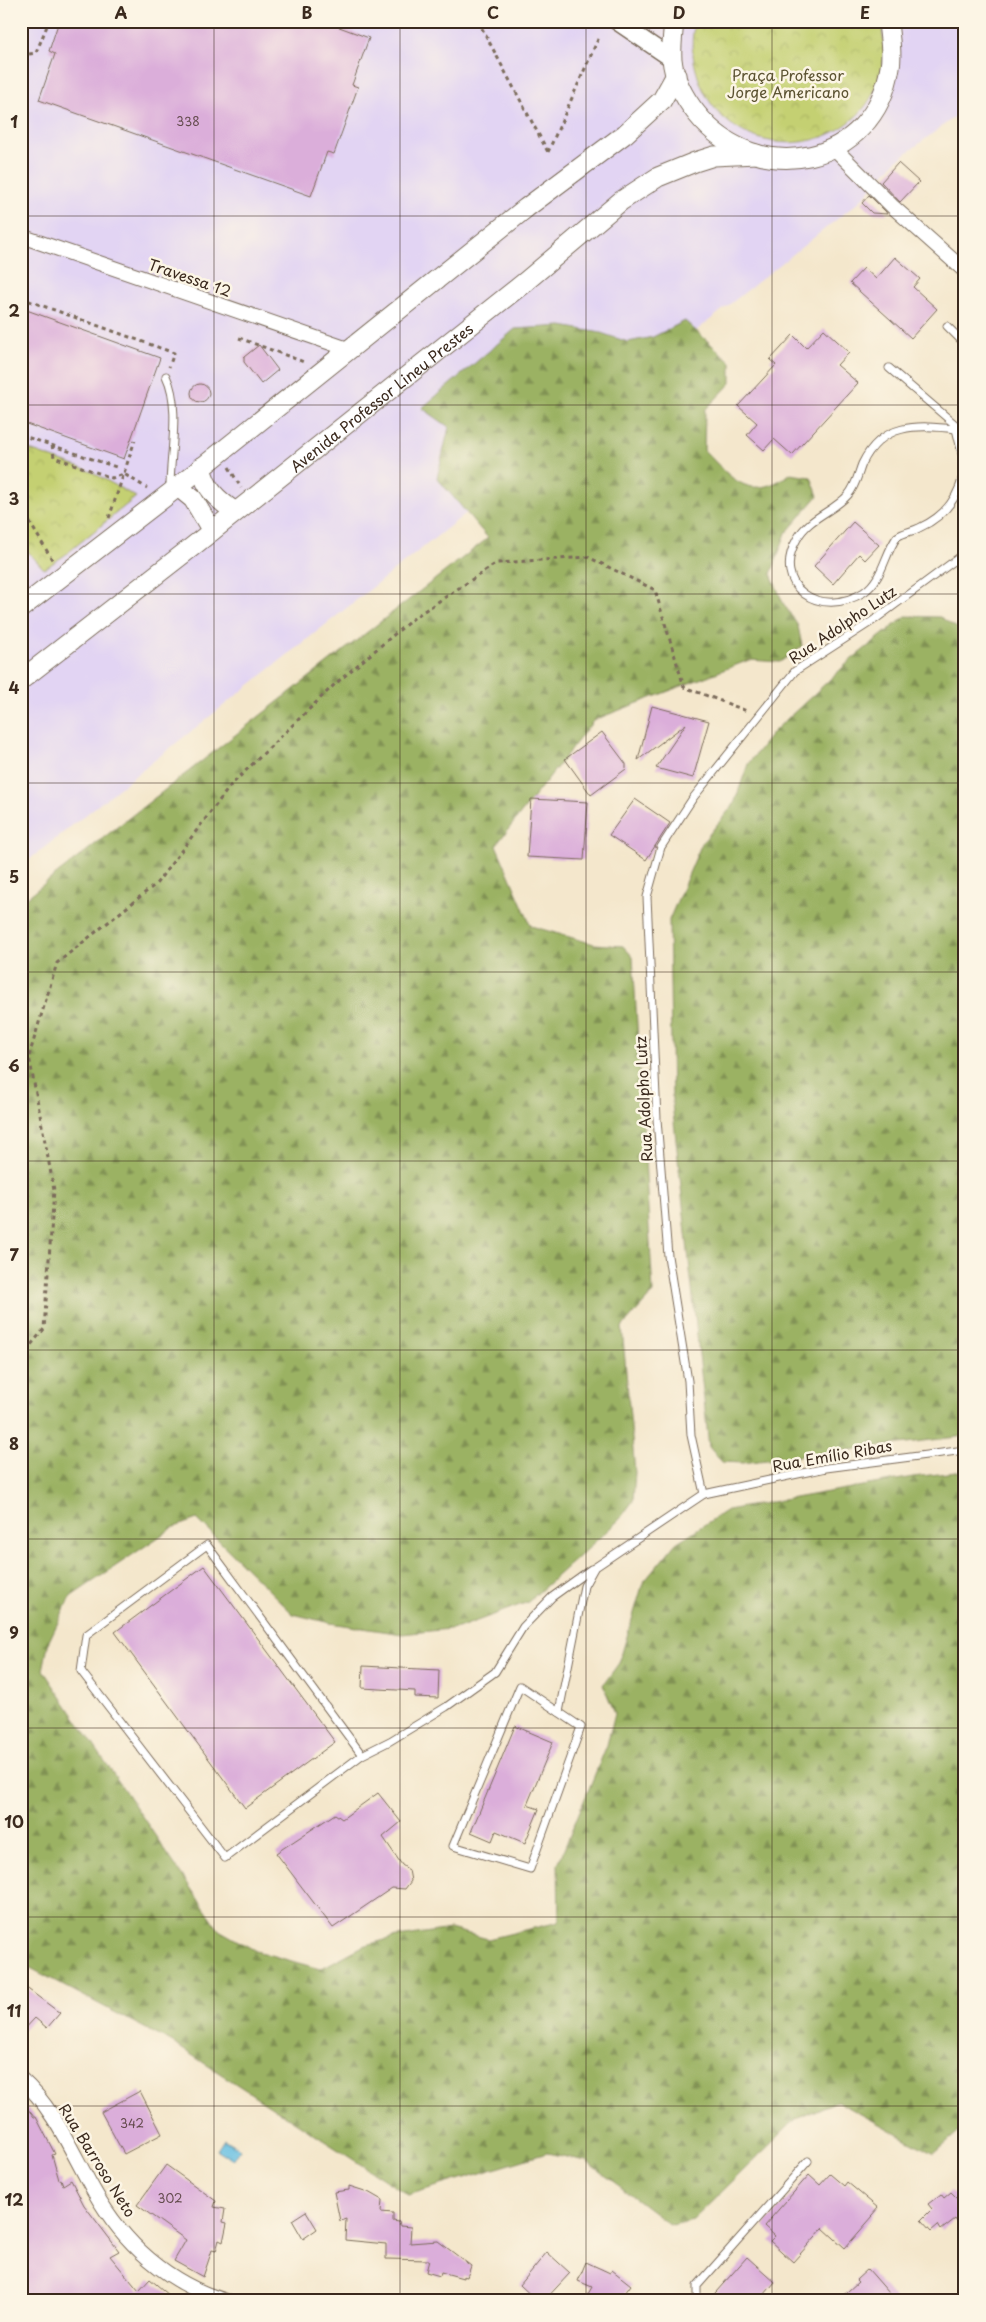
<svg xmlns="http://www.w3.org/2000/svg" width="986" height="2322" font-family="'Playpen Sans',sans-serif">
<defs>
<pattern id="forest-firs" width="22" height="20" patternUnits="userSpaceOnUse" patternTransform="scale(1.25)"><rect width="22" height="20" fill="#9bb264"/><path d="M5 1l3.5 6h-7zM16 11l3.5 6h-7z" fill="#809152"/></pattern>
<pattern id="park-crowns" width="20" height="18" patternUnits="userSpaceOnUse" patternTransform="scale(1.25)"><rect width="20" height="18" fill="#c4d072"/><path d="M2 6a3 3 0 1 1 6 0M12 15a3 3 0 1 1 6 0" fill="none" stroke="#a9b362"/></pattern>
<pattern id="water-waves" width="16" height="10" patternUnits="userSpaceOnUse" patternTransform="scale(1.25)"><rect width="16" height="10" fill="#65bfe3"/><path d="M0 5q4-4 8 0t8 0" fill="none" stroke="#549bb7"/></pattern>
</defs>
<rect width="100%" height="100%" fill="#fcf5e5"/>
<filter id="ink" filterUnits="userSpaceOnUse"><feTurbulence type="fractalNoise" baseFrequency=".02" numOctaves="2"/><feDisplacementMap in="SourceGraphic" scale="10" xChannelSelector="R" yChannelSelector="G"/><feConvolveMatrix kernelMatrix="1 2 1 2 8 2 1 2 1" color-interpolation-filters="sRGB"/></filter>
<filter id="wash" filterUnits="userSpaceOnUse"><feTurbulence type="fractalNoise" baseFrequency=".0096" numOctaves="4" result="noise"/><feDisplacementMap in="SourceGraphic" scale="20" xChannelSelector="R" yChannelSelector="G"/><feGaussianBlur stdDeviation="1.12" result="paint"/><feColorMatrix in="noise" values="0 0 0 0 0 0 0 0 0 0 0 0 0 0 0 0 0 1.4 0 .05"/><feComposite in="paint" operator="in"/></filter>
<g filter="url(#wash)">
<rect width="100%" height="100%" fill="#f4e7cc"/>
<path fill="#e2d4f3" d="M21,21h944v88l-69,52 -36,40 -839,665z"/>
<g fill="url(#forest-firs)" stroke="#6b6e41">
<path d="M685,321l46,41v21l-26,27 -1,40c28,29 45,53 86,24l21,3 7,19 -32,37 -15,41 12,29 15,23 4,20 -22,16 -31,-2 -155,60 -98,125 35,81 63,18 29,2 10,11 20,336 -31,34 13,145 -2,29 -14,19 -91,82 -70,26 -56,6 -72,-11 -37,-9 -96,-95 -25,9 -102,69 -21,44 -6,29 176,260 37,21 64,18 43,-23 29,-8 58,-9 38,10 71,-17 -1,-58 49,-119 8,-32 -12,-28 16,-22 24,-80 33,-40 51,-33 186,-33 52,-6v656l-31,27 -97,-53 -41,18 -103,101 -22,5 -85,-64 -39,-8 -139,42 -235,-152 -152,-80v-1061l467,-364 -51,-60 12,-51 -27,-19 93,-79 47,-3 39,7 27,9 25,-5z"/>
<path d="M906,616l34,1 25,16v803l-223,27 -20,-1 -13,-15 -37,-344 -3,-183 33,-77 32,-39 14,-40 25,-32 79,-73z"/>
</g>
<g fill="url(#park-crowns)" stroke="#807d48">
<path d="M696,21h185c1,11 4,24 3,34 -8,107 -161,121 -188,15 -4,-14 -6,-35 0,-49z"/>
<path d="M21,447l71,25 44,25 -71,58 -21,14 -23,-25z"/>
</g>
<path fill="url(#water-waves)" stroke="#507480" d="M224,2139l16,10 -7,11 -16,-10z"/>
<g id="blocks">
<g fill="#dbaeda">
<path d="M59,21h264l46,17 -17,47 6,2 -24,67 -7,-2 -16,44 -272,-96 16,-46 -6,-3z"/>
<path d="M898,163l21,19 -19,20 -19,-20z"/>
<path d="M869,195l17,17 1,2 -15,-1 -10,-10z"/>
<path d="M895,257l25,22 -7,8 24,22 -26,29 -61,-55 14,-15 12,11z"/>
<path d="M21,308l139,50 -36,101 -103,-37z"/>
<path d="M824,329l25,23 -12,13 21,18 -66,72 -18,-16 -10,11 -17,-15 10,-12 -19,-17 38,-41 -6,-5 23,-25 13,13z"/>
<path d="M259,345l19,25 -17,14 -17,-22v-5z"/>
<circle cx="200" cy="393" r="9"/>
<path d="M853,522l26,23 -14,15 -6,-6 -26,30 -19,-18z"/>
<path d="M652,706l57,15 -16,57 -37,-10 30,-44 -48,36z"/>
<path d="M602,732l24,32v5l-35,26 -26,-36z"/>
<path d="M531,799l57,3 -4,58 -57,-3z"/>
<path d="M635,799l35,24 -24,37 -37,-25z"/>
<path d="M204,1566l131,176 -90,66 -130,-176z"/>
<path d="M363,1666l76,4 -1,28 -23,-1v-6l-53,-3z"/>
<path d="M515,1726l38,16 -26,63 12,4 -14,34 -29,-12 -4,10 -21,-9z"/>
<path d="M378,1793l23,29 -18,15 19,28 7,5 2,11 -6,8 -13,-1 -59,40 -57,-75 59,-39 7,5z"/>
<path d="M21,1984l39,29 -13,15 -12,-10 -14,15z"/>
<path d="M140,2091l22,43 -38,20 -23,-42z"/>
<path d="M21,2100l13,17h2l19,37 -3,1 7,25 2,-1 2,6 8,-5 13,25 35,46 -9,5 29,35 11,-12 26,22h-155z"/>
<path d="M166,2165l50,36 -2,6 11,2 -2,13 4,1 -4,19 -4,-2 -3,11 -4,-1 -9,27 -29,-16 12,-21 -49,-35z"/>
<path d="M830,2174l14,12 3,-4 31,26 -6,7 1,1 -28,32 -22,-20 -30,34 -23,-21 5,-5 -11,-10 45,-51 11,10z"/>
<path d="M349,2186l19,6 14,8 -1,12 12,1v8l6,1 1,4 11,1 -1,16 28,-2 33,25 -4,11 -4,-1v2l-22,-6 -1,4 -14,-4 3,-12 -43,-1v-15l-41,-4 1,-21 -6,2 -6,-29 15,-2z"/>
<path d="M951,2192l14,14v27l-10,-14 -14,11 -3,-5 -7,6 -10,-11 11,-11 -4,-5 13,-10 3,4z"/>
<path d="M306,2211l11,18 -14,10 -11,-19z"/>
<path d="M547,2252l23,21 -26,28h-7l-17,-16z"/>
<path d="M747,2257l28,25 -16,19h-51z"/>
<path d="M586,2262l24,11 2,-3 19,15 -12,16h-35l8,-14 -14,-6z"/>
<path d="M868,2269l28,32h-59l21,-19 -2,-2z"/>
</g>
</g>
</g>
<g filter="url(#ink)">
<use href="#blocks" fill-opacity="0" stroke="#7c6c5b" stroke-width="1"/>
<g fill="none" stroke-linecap="round" stroke-linejoin="round">
<g stroke="#7c6c5b" stroke-width="9">
<g id="service">
<path d="M947,326l18,18"/>
<path d="M889,368l69,59"/>
<path d="M166,376c15,30 4,78 4,111"/>
<path d="M965,421l-9,8c-39,-4 -74,-7 -94,35 -4,10 -6,22 -14,31 -15,17 -39,22 -51,44 -27,47 23,81 67,53 19,-13 20,-37 33,-55 7,-5 14,-5 22,-9 27,-12 41,-32 46,-61"/>
<path d="M956,429l9,37"/>
<path d="M704,1494l122,-26 139,-18"/>
<path d="M520,1686l61,41 -51,142 -77,-23z"/>
<path d="M559,1712l25,-126 10,-18 110,-74 -13,-59 -3,-54 -20,-125 -11,-137 -10,-222 14,-50 32,-49 102,-127 82,-53 88,-65"/>
<path d="M362,1755l-137,103 -144,-187 5,-36 121,-90 155,210 28,-14 56,-34 49,-35 28,-45 29,-30 39,-28"/>
<path d="M697,2301v-15l111,-125"/>
</g>
</g>
<g stroke="#7c6c5b" stroke-width="16">
<g id="minor">
<path d="M834,148l58,58 73,65"/>
<path d="M21,236l327,113"/>
<path d="M21,2079c34,30 51,74 73,112 29,52 74,93 132,110"/>
</g>
</g>
<g stroke="#7c6c5b" stroke-width="19">
<path id="tertiary" d="M616,21l56,38"/>
</g>
<g stroke="#7c6c5b" stroke-width="21">
<g id="secondary">
<path d="M674,21c-1,12 -3,26 -2,38 2,21 13,40 25,55 60,75 178,52 193,-47 3,-14 -1,-31 -2,-46"/>
<path d="M201,467c5,23 16,32 34,45"/>
<path d="M177,486l16,13 19,32"/>
<path d="M21,608l149,-115 356,-285 99,-74 37,-34 14,-25"/>
<path id="s1" d="M21,680l171,-133 333,-265 96,-81 37,-24 37,-15 19,-6 42,-2"/>
</g>
</g>
<g stroke="#7c6c5b" stroke-width="3" stroke-dasharray="4 4" stroke-linecap="butt">
<path d="M478,21l70,131"/>
<path d="M21,55l15,-2 13,-32"/>
<path d="M548,152l51,-115"/>
<path d="M21,298l153,55 -5,14"/>
<path d="M239,338l65,24"/>
<path d="M21,435l95,32"/>
<path d="M52,445l2,12 58,21 12,-4 23,14"/>
<path d="M229,467l12,21"/>
<path d="M21,508l32,53"/>
<path d="M109,518l26,-78"/>
<path d="M21,1357l23,-28 10,-139 -25,-134 28,-93 99,-79 75,-99 104,-101 80,-67 82,-54 91,-6 67,33 29,97 63,24"/>
</g>
<use href="#service" stroke="#fff" stroke-width="7"/>
<use href="#minor" stroke="#fff" stroke-width="14"/>
<use href="#tertiary" stroke="#fff" stroke-width="16"/>
<use href="#secondary" stroke="#fff" stroke-width="19"/>
</g>
</g>
<path fill="none" stroke="#3b2a1e" stroke-width="1" stroke-opacity="0.55" d="M214,21v2280M400,21v2280M586,21v2280M772,21v2280M21,216h944M21,405h944M21,594h944M21,783h944M21,972h944M21,1161h944M21,1350h944M21,1539h944M21,1728h944M21,1917h944M21,2106h944"/>
<g text-anchor="middle" dominant-baseline="central" stroke-width="5" stroke-linejoin="round" paint-order="stroke">
<g font-size="12" fill="#634b4d">
<text x="188" y="121">338</text>
<text x="132" y="2123">342</text>
<text x="170" y="2198">302</text>
</g>
<g font-size="15" fill="#5d5433" stroke="#fcf5e5">
<text x="788" y="74">Praça Professor<tspan x="788" dy="17">Jorge Americano</tspan></text>
</g>
<g font-size="15" fill="#3b2a1e" stroke="#fcf5e5">
<text transform="translate(190 277) rotate(19)">Travessa 12</text>
<text stroke="none"><textPath href="#s1" startOffset="458">Avenida Professor Lineu Prestes</textPath></text>
<text transform="translate(842 624) rotate(-34)">Rua Adolpho Lutz</text>
<text transform="translate(643 1099) rotate(-93)">Rua Adolpho Lutz</text>
<text transform="translate(832 1455) rotate(-10)">Rua Emílio Ribas</text>
<text transform="translate(98 2160) rotate(58)">Rua Barroso Neto</text>
</g>
</g>
<rect width="986" height="2322" fill="none" stroke="#fcf5e5" stroke-width="55"/>
<rect x="28" y="28" width="930" height="2266" fill="none" stroke="#3b2a1e" stroke-width="2"/>
<g font-size="16" text-anchor="middle" font-weight="bold" fill="#3b2a1e">
<text x="121" y="19">A</text>
<text x="307" y="19">B</text>
<text x="493" y="19">C</text>
<text x="679" y="19">D</text>
<text x="865" y="19">E</text>
<text x="14" y="128">1</text>
<text x="14" y="317">2</text>
<text x="14" y="505">3</text>
<text x="14" y="694">4</text>
<text x="14" y="883">5</text>
<text x="14" y="1072">6</text>
<text x="14" y="1261">7</text>
<text x="14" y="1450">8</text>
<text x="14" y="1639">9</text>
<text x="14" y="1828">10</text>
<text x="14" y="2017">11</text>
<text x="14" y="2206">12</text>
</g>
</svg>
